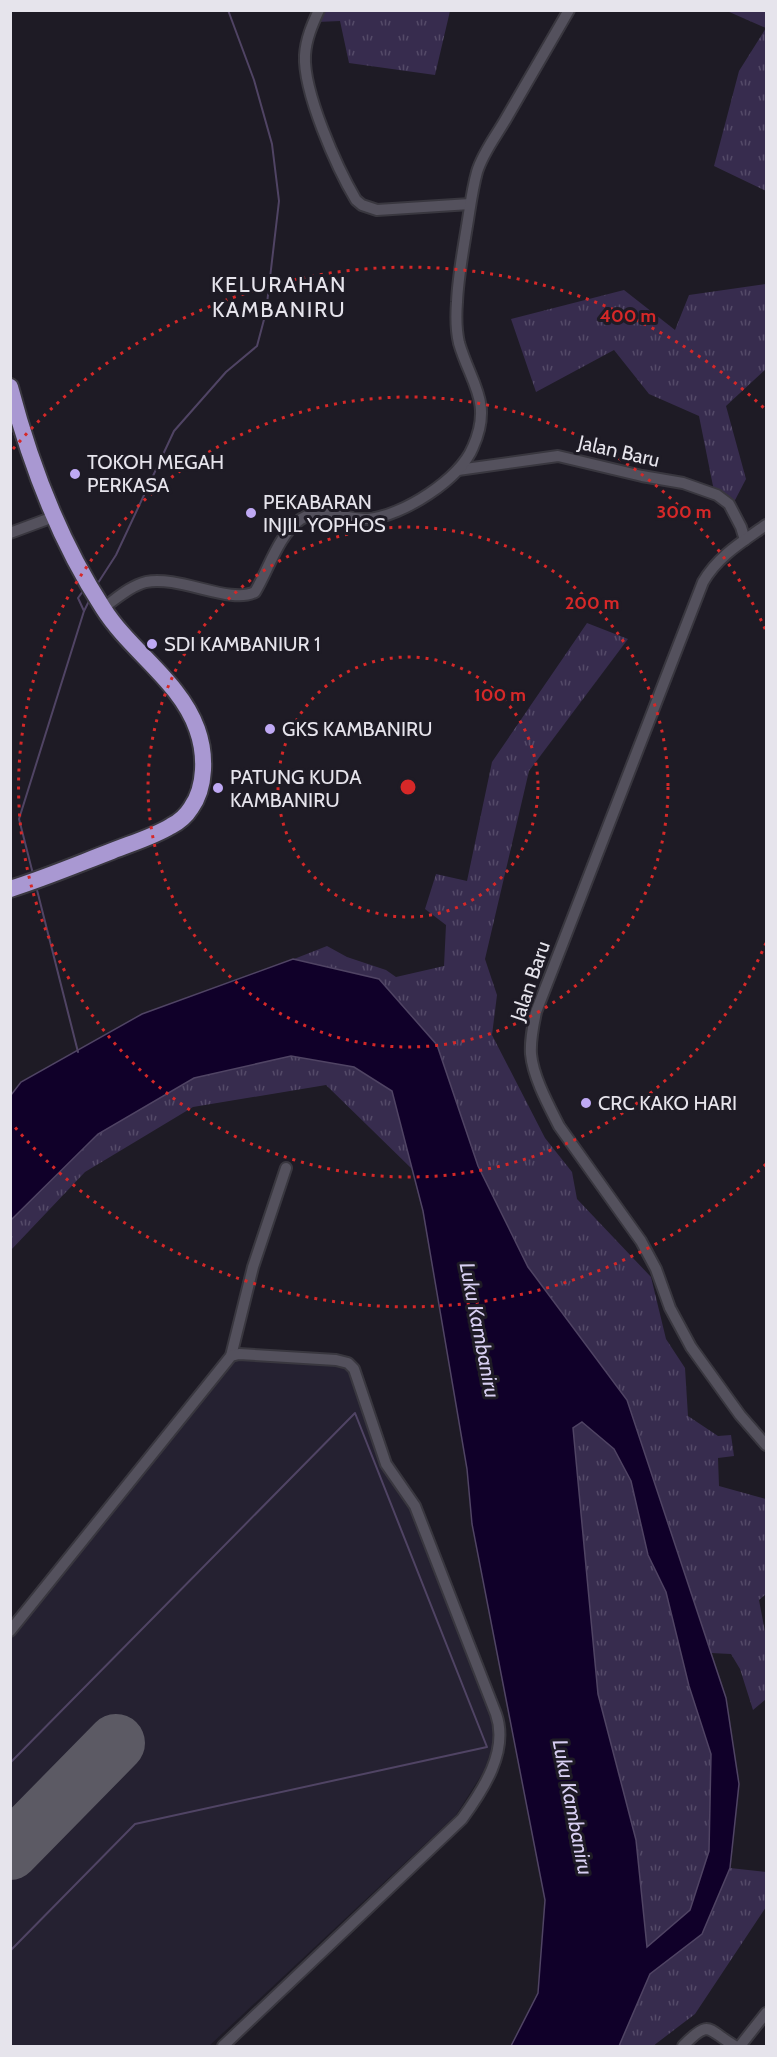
<svg xmlns="http://www.w3.org/2000/svg" width="777" height="2057" font-family="Cabin,sans-serif">
<defs>
<pattern id="grass-tufts" width="24" height="20" patternUnits="userSpaceOnUse" patternTransform="scale(1.5)"><rect width="24" height="20" fill="#372c4e"/><path d="M3 7l-1-3M5 7V3M7 7l1-3M15 17l-1-3M17 17v-4M19 17l1-3" fill="none" stroke="#544a68"/></pattern>
</defs>
<rect width="100%" height="100%" fill="#1e1b25"/>
<path fill="#252131" d="M243,1356l105,10 34,99 28,38 85,221 -3,24 -8,23 -28,44 -247,231h-198l-1,-406 223,-281z"/>
<g fill="url(#grass-tufts)">
<path d="M314,11h136l-15,64 -86,-12 -9,-42 -23,1z"/>
<path d="M727,11h39v180l-52,-25 25,-95 27,-43z"/>
<path d="M766,284v85l-40,37 20,73 -13,25 -19,-13 -15,-75 -50,-22 -35,-44 -78,42 -25,-73 113,-29 51,40 14,-35z"/>
<path d="M587,623l41,16 -99,132 -44,188 12,36 -5,40 53,103 27,34 5,27 74,78 15,62 19,29 3,48 30,20 13,-1 3,21 -16,2 1,28 47,13v95l-7,6 7,37v62l-13,11 -13,-41 -9,-15 -20,-1 -84,-253 -99,-133 -50,-101 -99,-187 -85,-20 33,-13 20,11 39,13 10,7 48,-11 2,-41 -21,-16 11,-35 31,7 25,-119z"/>
<path d="M291,1056l63,11 38,24 20,78 -86,-84 -133,22 -108,65 -74,78v-30l87,-86 96,-56z"/>
<path d="M582,1422l32,27 17,32 17,74 18,37 23,94 22,68 -2,98 -19,58 -43,38 -11,-108 -38,-146 -25,-266z"/>
<path d="M730,1868l36,4v35l-71,107 -42,32h-34l31,-72 52,-41z"/>
</g>
<path fill="#100029" stroke="#504464" stroke-width="1.5" fill-rule="evenodd" d="M293,959l86,20 58,66 41,121 50,101 99,133 99,298 13,86 -9,84 -28,66 -52,40 -31,72h-108l27,-53 7,-93 -73,-376 -5,-55 -44,-258 -31,-120 -38,-24 -63,-11 -97,22 -96,56 -87,86v-125l10,-13 121,-68zM582,1422l32,27 17,32 17,74 18,37 23,94 22,68 -2,97 -19,59 -43,37 -11,-107 -38,-146 -25,-266z"/>
<g fill="none" stroke-linecap="round" stroke-linejoin="round">
<g stroke="#504464" stroke-width="2">
<path d="M10,422l25,69"/>
<path d="M96,586l20,-31 58,-124 52,-59 31,-26 9,-34 13,-111 -7,-57 -18,-64 -26,-70"/>
<path d="M83,591l-5,7 6,13"/>
<path d="M33,874l-14,-55 65,-208 6,-12"/>
<path d="M36,886l42,166"/>
<path d="M10,1763l345,-350 132,334 -352,77 -125,127"/>
</g>
<path stroke="#5c5a64" stroke-width="58" d="M10,1851l106,-108"/>
<g stroke="#39373f" stroke-width="14">
<g id="minor">
<path d="M319,10c-7,15 -13,29 -14,45 -2,37 32,113 51,145l6,5 15,5 93,-6"/>
<path d="M458,470l100,-14 84,20 41,7 34,12 12,9 12,23 4,13"/>
<path d="M766,525c-24,17 -48,31 -63,57l-167,430c-3,14 -6,28 -5,42 2,23 18,52 28,72l82,115 15,28 14,39 21,39 49,68 26,30"/>
<path d="M10,533l46,-17"/>
<path d="M103,608c13,-9 27,-22 43,-26 33,-7 85,23 109,10 14,-23 23,-57 46,-73 21,-13 45,1 67,0 35,-3 92,-40 105,-72 20,-45 -2,-63 -14,-104 -3,-13 -3,-28 -2,-41 1,-25 6,-51 10,-76 3,-18 5,-36 10,-54 6,-20 20,-37 30,-55 21,-36 41,-71 62,-107"/>
<path d="M231,1356l22,-89 33,-99"/>
<path d="M10,1631l221,-275 8,-2 97,6 12,3 6,6 32,95 29,42 81,208c13,37 -13,76 -34,105l-239,227"/>
<path d="M683,2046c28,-29 25,-15 52,0"/>
<path d="M740,2046l26,-33"/>
</g>
</g>
<g stroke="#39373f" stroke-width="20">
<path id="trunk" d="M10,387c20,76 50,155 93,221 27,43 77,73 94,121 9,25 9,58 -6,79 -5,8 -12,14 -20,18 -18,11 -39,17 -59,25 -34,13 -67,27 -102,38"/>
</g>
<use href="#minor" stroke="#54515d" stroke-width="10"/>
<use href="#trunk" stroke="#a998d2" stroke-width="16"/>
</g>
<g fill="none" stroke="#d62828" stroke-width="3" stroke-dasharray="3 6">
<circle cx="408" cy="787" r="130"/>
<circle cx="408" cy="787" r="260"/>
<path d="M766 943A390 390 0 1 1 766 631"/>
<path d="M766 1164A520 520 0 0 1 13 1125M13 449A520 520 0 0 1 766 410"/>
</g>
<g fill="#bfa9f4" stroke="#1e1b25" stroke-width="2">
<circle cx="75" cy="474" r="6"/>
<circle cx="251" cy="513" r="6"/>
<circle cx="152" cy="644" r="6"/>
<circle cx="270" cy="729" r="6"/>
<circle cx="218" cy="788" r="6"/>
<circle cx="586" cy="1103" r="6"/>
</g>
<g text-anchor="middle" dominant-baseline="central" stroke-width="6" stroke-linejoin="round" paint-order="stroke">
<g font-size="20" fill="#e6e4ec" stroke="#1e1b25">
<text transform="translate(619 451) rotate(13)">Jalan Baru</text>
<text transform="translate(530 981) rotate(-71)">Jalan Baru</text>
</g>
<g font-size="20" fill="#e6e4ec" stroke="#1e1b25" text-anchor="start">
<text x="87" y="462">TOKOH MEGAH<tspan x="87" dy="23">PERKASA</tspan></text>
<text x="263" y="502">PEKABARAN<tspan x="263" dy="23">INJIL YOPHOS</tspan></text>
<text x="164" y="644">SDI KAMBANIUR 1</text>
<text x="282" y="729">GKS KAMBANIRU</text>
<text x="230" y="777">PATUNG KUDA<tspan x="230" dy="23">KAMBANIRU</tspan></text>
<text x="598" y="1103">CRC KAKO HARI</text>
</g>
<g font-size="21" font-style="italic" fill="#d8cff2" stroke="#1e1b25">
<text transform="translate(480 1330) rotate(79)">Luku Kambaniru</text>
<text transform="translate(573 1807) rotate(79)">Luku Kambaniru</text>
</g>
<g font-size="22" letter-spacing="1.5" fill="#e6e4ec" stroke="#1e1b25">
<text x="279" y="284">KELURAHAN<tspan x="279" dy="25">KAMBANIRU</tspan></text>
</g>
</g>
<circle cx="408" cy="787" r="9" fill="#d62828" stroke="#1e1b25" stroke-width="3"/>
<g font-size="18" text-anchor="middle" font-weight="bold" fill="#d62828" stroke="#1e1b25" stroke-width="6" stroke-linejoin="round" paint-order="stroke">
<text x="628" y="322">400 m</text>
<text x="684" y="518">300 m</text>
<text x="592" y="609">200 m</text>
<text x="500" y="701">100 m</text>
</g>
<rect width="777" height="2057" fill="none" stroke="#e6e4ec" stroke-width="24"/>
</svg>
